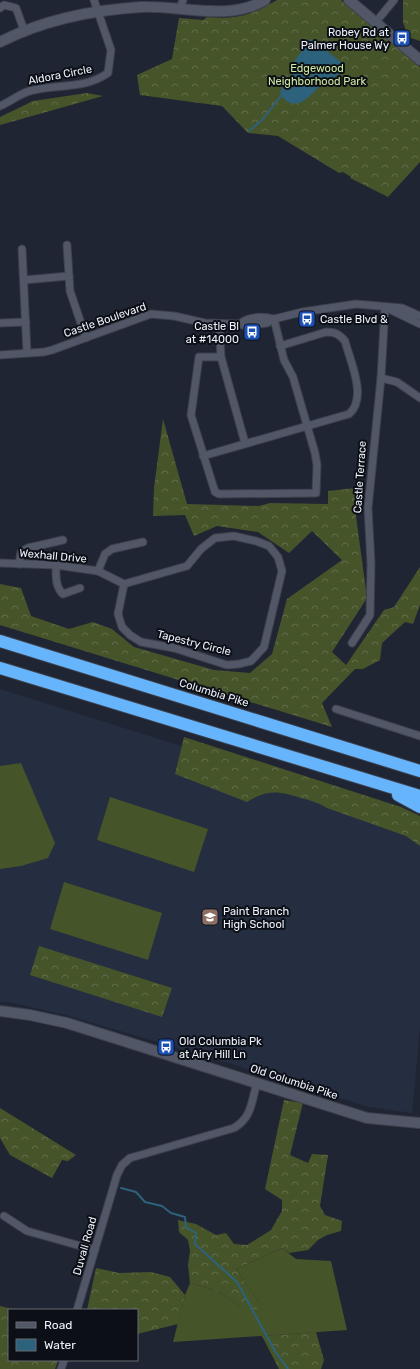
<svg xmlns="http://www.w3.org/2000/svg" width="420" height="1369" font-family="Rubik,sans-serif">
<defs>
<pattern id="forest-crowns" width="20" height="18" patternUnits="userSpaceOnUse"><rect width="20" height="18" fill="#46542a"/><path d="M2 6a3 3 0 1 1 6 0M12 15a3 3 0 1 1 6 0" fill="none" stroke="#616d4a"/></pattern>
</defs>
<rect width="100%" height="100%" fill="#202533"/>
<path fill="#252d41" d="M0,689l286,90 134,53v195l-8,86 -43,-6 -154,-48 -149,-44 -57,-13h-9z"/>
<g fill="#46542a">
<path d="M21,763l34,80 -7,15 -27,8 -21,3v-103z"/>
<path d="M110,797l98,32 -14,43 -97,-32z"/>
<path d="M64,882l98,31 -14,47 -98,-31z"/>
<path d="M282,1248l14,11 35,2 16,69 -174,12 12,-47 5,-12 28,8 23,16 18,-5 -23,-33z"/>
</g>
<g fill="url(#forest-crowns)">
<path d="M277,0h64l79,67v95l-32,35 -38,-19 1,-1 -8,-5 -4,1 -61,-37 -30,-3 -26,-27 -82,-11 -3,-20 35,-16 7,-41 24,2 4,-3c30,3 45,-2 70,-17z"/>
<path d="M403,0h17v41l-12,-4 -5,-15z"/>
<path d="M87,93l16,3 -103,29v-8l33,-16z"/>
<path d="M163,419l24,85 72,2 11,-3 58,1v-13l28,-3v28l11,82 -35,54 14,13 38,-55 10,-3 26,-40v38l-7,19 -8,-2 -23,21 -2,17 -17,9h-8l-33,34 10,24 -332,-102v-41l21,4 10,28 38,13 24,-7 19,7 22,18 80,23 36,3 22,-19 15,-55 55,-39 -30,-29 -23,22 -31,-21 -41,-6 -23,10 -9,-21 -32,1 1,-28z"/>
<path d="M184,737l217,70 19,9v30l-14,-10 -79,-28c-8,-5 -17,-8 -26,-10 -22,-7 -34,-9 -54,4l-72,-28z"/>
<path d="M39,946l133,42 -10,29 -132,-42z"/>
<path d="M284,1100l19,3 -13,52 18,8 4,-9 16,1 -8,51 5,9 17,6 -1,10 -14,4 -9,5 -10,10 -19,3 -7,-5 -46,21 23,33 -2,8 -16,-3 -23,-16 -28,-8 -2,-18 2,-14 -2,-11 -9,-8 -1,-12 18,4 20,11 10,-2 8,11 13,1 24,-15 11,-19v-11l-17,-11z"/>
<path d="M0,1108l76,47 -8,6 -6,-1 -10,18 -42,-23 -10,-17z"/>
<path d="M96,1268l23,5 32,-1 19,5 15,18 -7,29 -41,10v-24h-50z"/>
<path d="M0,1306l17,4h-8v50h49l-3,9h-55z"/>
<path d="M316,1332l8,28 -3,9h-42l-17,-33z"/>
</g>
<path fill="#2d627d" d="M311,39l34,26c-2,3 -4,8 -7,10 -3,3 -8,2 -12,5 -13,11 -29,38 -46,14l3,-10 11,-12 1,-12z"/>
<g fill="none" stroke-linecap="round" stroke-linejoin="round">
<g stroke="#2d627d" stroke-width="2">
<path d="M249,131l12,-10 20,-25"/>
<path d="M121,1188l15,4 9,10 17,4 9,7 14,4 1,10 10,6 -1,11 42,38 38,69 13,18"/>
</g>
<g stroke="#3c404c" stroke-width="9">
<g id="street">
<path d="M0,8l4,-3 12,3 8,22"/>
<path d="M180,8l3,-8"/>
<path d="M375,23l19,-23"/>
<path d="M0,106c12,-5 21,-14 34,-16 26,-6 51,-1 74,-17l3,-23 -17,-50"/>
<path d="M67,245l3,46 16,47"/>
<path d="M22,249l5,104"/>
<path d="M24,280l45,-4"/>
<path d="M389,309l31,15"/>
<path d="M0,323l26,-1"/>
<path d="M219,324l2,33h-22l-8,58 24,77 4,2 97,-1 1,-28 -2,-12 -22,-76 -9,-17 -10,-41"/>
<path d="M240,324c8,-8 24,-8 34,-5"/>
<path d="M0,355l44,-3 8,-2 99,-36 23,2 31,7 35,1 5,2 22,-3 7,-4 28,-7 54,-8 46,4 18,8"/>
<path d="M221,357l24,86"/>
<path d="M381,378l16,4 23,16"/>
<path d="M203,456l146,-42c19,-16 1,-53 -4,-73 -6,-7 -10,-9 -19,-9l-46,14"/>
<path d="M234,536l22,5 13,5 9,11 4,14 -18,76 -13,14 -12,3 -12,1 -53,-17 -33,-6 -11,-7 -8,-8 -4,-13 6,-30 63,-18 14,-17 14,-11z"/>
<path d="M0,563l56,2 42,6 26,13"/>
<path d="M19,564l2,-12 7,-4 35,-8"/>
<path d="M56,565c0,10 -1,22 7,29l17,-6"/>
<path d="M98,571l7,-17 7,-5 31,-7"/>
<path d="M352,643l18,-28 1,-51 -3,-56 13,-130 4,-71"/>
<path d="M336,709l84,27"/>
<path d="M4,1216l23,15 68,19"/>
<path d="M77,1310l40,-135 5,-10 8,-7 104,-30c18,-11 17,-25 23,-45"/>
<path d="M61,1369l3,-9"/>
</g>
</g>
<g stroke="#3c404c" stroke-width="12">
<g id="secondary">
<path d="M349,0l71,60"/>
<path d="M0,42c45,-23 92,-32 141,-35 40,-2 87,15 124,-7"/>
<path d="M0,1011l30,4 37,8 300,95 53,5"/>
</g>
</g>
<g stroke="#3c404c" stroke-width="14">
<g id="highway">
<path d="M0,641l420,130"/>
<path d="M0,668l420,128"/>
<path d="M398,795l22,12"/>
</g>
</g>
<use href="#street" stroke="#515767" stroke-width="7"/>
<use href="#secondary" stroke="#515767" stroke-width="10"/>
<use href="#highway" stroke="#66b4fb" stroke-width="12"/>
</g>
<defs>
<g id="bus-square" transform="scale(0.9)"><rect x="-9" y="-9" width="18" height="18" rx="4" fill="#1a4fb4" stroke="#0c0f15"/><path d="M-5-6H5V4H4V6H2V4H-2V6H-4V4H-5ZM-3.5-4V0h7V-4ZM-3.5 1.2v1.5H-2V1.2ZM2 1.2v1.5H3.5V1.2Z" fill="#fff"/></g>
<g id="school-square" transform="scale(0.9)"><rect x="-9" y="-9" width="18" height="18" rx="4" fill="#8d6e63" stroke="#0c0f15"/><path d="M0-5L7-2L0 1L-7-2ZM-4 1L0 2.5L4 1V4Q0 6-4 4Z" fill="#fff"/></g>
</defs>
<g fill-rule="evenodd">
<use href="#bus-square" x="402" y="38"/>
<use href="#bus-square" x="307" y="319"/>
<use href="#bus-square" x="252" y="332"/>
<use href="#school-square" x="210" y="917"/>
<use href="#bus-square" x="166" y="1047"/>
</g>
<g text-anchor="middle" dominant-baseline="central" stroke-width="4" stroke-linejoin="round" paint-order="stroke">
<g font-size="11" fill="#eef2fc" stroke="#0c0f15" text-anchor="start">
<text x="389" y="32" text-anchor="end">Robey Rd at<tspan x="389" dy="13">Palmer House Wy</tspan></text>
<text x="320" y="319">Castle Blvd &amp;</text>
<text x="239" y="326" text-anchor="end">Castle Bl<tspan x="239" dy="13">at #14000</tspan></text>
<text x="223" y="911">Paint Branch<tspan x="223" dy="13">High School</tspan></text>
<text x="179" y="1041">Old Columbia Pk<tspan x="179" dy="13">at Airy Hill Ln</tspan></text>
</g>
<g font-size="11" fill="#cfea9f" stroke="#0c0f15">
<text x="317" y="68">Edgewood<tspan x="317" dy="13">Neighborhood Park</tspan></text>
</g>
<g font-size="11" fill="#eef2fc" stroke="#0c0f15">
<text transform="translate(60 75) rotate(-11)">Aldora Circle</text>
<text transform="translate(105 320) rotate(-19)">Castle Boulevard</text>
<text transform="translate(360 477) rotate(-86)">Castle Terrace</text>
<text transform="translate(53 556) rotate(5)">Wexhall Drive</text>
<text transform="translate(194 643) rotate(14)">Tapestry Circle</text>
<text transform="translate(214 693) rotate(17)">Columbia Pike</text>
<text transform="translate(294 1082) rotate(18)">Old Columbia Pike</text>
<text transform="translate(85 1246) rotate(-74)">Duvall Road</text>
</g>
</g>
<rect x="8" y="1309" width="130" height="52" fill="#0c0f15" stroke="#666a71"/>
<rect x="16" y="1322" width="20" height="6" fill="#515767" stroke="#666a71"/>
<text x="44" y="1329" font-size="12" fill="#eef2fc">Road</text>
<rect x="16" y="1339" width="20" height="12" fill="#2d627d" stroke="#666a71"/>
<text x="44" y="1349" font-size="12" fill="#eef2fc">Water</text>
</svg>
